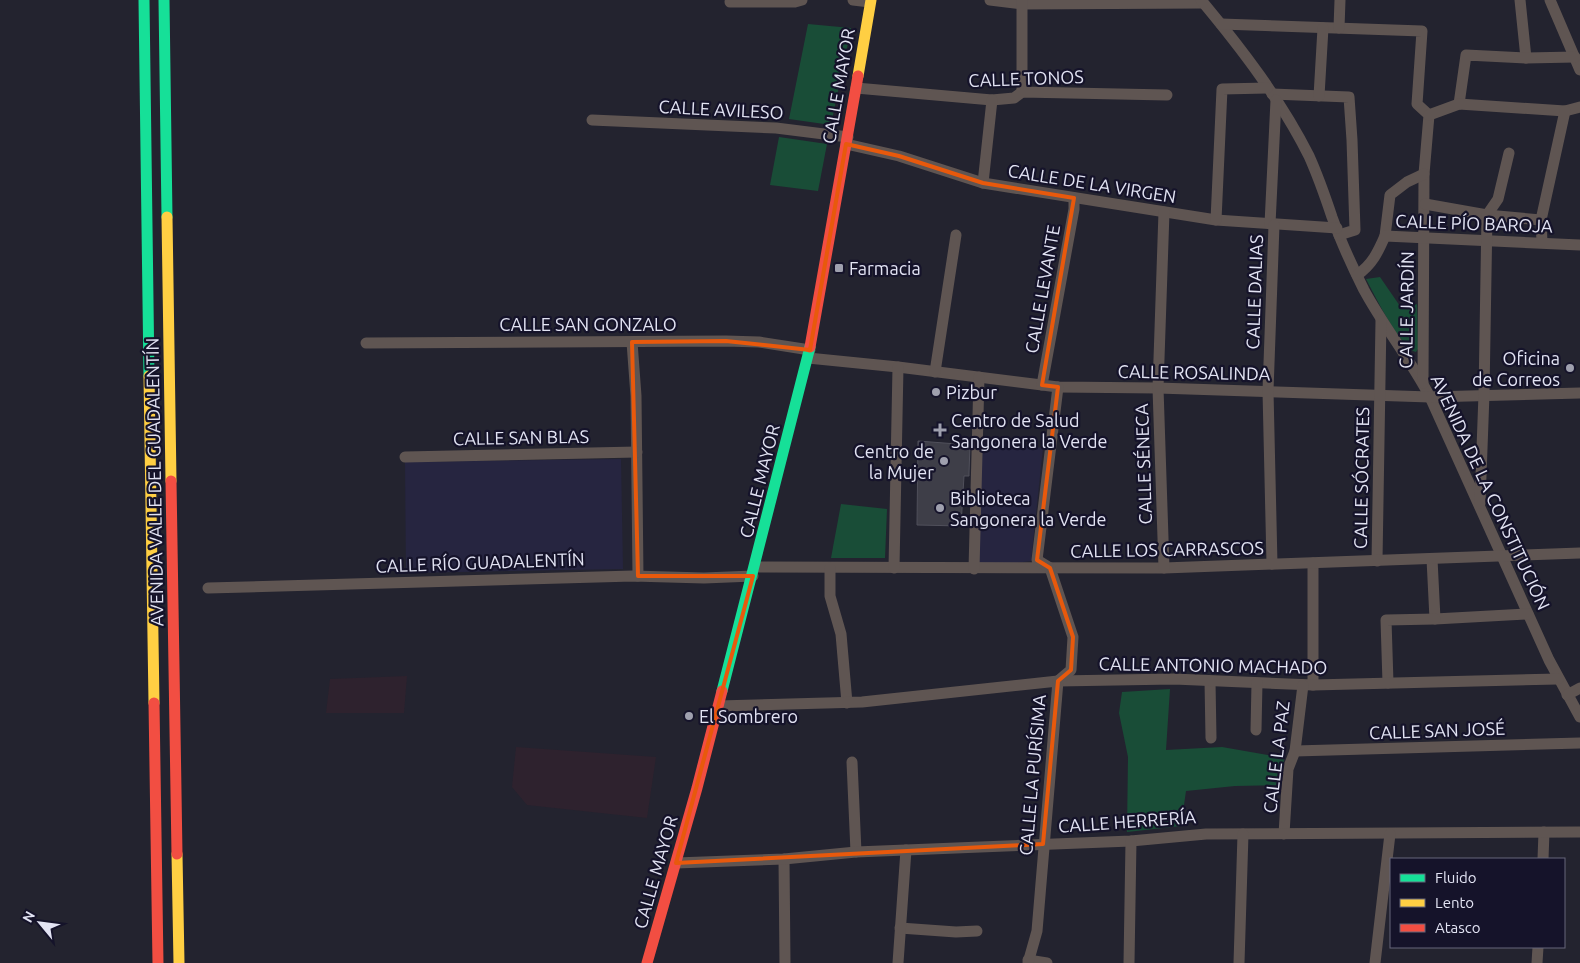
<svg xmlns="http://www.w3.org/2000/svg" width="1580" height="963" font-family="Ubuntu,sans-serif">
<rect width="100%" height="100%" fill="#23232f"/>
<g fill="#2e222e">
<path d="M407,676l-3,37h-78l4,-34z"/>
<path d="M516,747l140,10 -9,61 -120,-13 -15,-18z"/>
</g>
<g fill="#262540">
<path d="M978,440l65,8 -12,113 -57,8z"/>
<path d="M621,459l2,110 -217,4 -1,-111z"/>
</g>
<g fill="#194d37">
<path d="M808,24l43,4 -20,97 -42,-6z"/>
<path d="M779,137l48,7 -9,47 -48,-6z"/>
<path d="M1380,277l22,32 15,-5 1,45 -2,3c-15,-3 -42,-58 -50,-73z"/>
<path d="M841,504l46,5 -2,49h-54z"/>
<path d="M1170,689l-4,61 56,-3 62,11 -2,27 -47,1 -49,5 -5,35 -54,6 1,-75 -9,-44 3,-21z"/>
</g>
<path fill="#3e3e48" stroke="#50505b" d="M918,441l52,4 -1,28v3h-5l-3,50 -44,-1z"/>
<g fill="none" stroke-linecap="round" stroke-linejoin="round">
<g stroke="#5f5552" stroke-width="11">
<path d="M853,0l17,2"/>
<path d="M990,0l32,4 181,-1"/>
<path d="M1022,0v92"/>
<path d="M1201,0c40,48 80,100 108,156 9,20 16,40 23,61 9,25 20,49 32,73 20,37 46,69 66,107l119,263 31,57"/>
<path d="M1520,0l6,58"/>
<path d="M1550,0l30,70"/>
<path d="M730,2h65l7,-2"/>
<path d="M1221,24l201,7 -5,73 12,11 -5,59 -1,209"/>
<path d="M1339,28l1,-28"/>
<path d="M856,88l136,12 22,-2 8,-6 145,3"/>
<path d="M1272,94l77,3 3,43 3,90 -16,5"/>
<path d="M1319,96l4,-68"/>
<path d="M1459,104l7,-49 60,3 49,-1"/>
<path d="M1429,115l30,-11 106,7 15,-4"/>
<path d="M592,120l184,8 72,9"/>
<path d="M846,144l53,12 84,27 233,37 121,8"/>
<path d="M983,183l9,-83"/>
<path d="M1425,204l62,11 54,5"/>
<path d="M1216,220l6,-131 45,-1"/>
<path d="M1270,224l6,-124"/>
<path d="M1385,236l5,-41 17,-13 17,-8"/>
<path d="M1542,242l-1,-22 24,-109"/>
<path d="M1357,275c15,-10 21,-23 28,-39l195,9"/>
<path d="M632,342l4,54 2,180"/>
<path d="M366,343l360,-2 33,1 51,8"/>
<path d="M808,358l90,9 160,20 100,1 272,9 150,-4"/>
<path d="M935,372l21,-137"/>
<path d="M1042,385l32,-176v-11"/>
<path d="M405,457l232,-5"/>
<path d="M1480,503l4,-109 3,-179 11,-16 11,-46"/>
<path d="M1432,559l3,60 93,-5"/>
<path d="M1377,561l4,-241"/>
<path d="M1313,563v122"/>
<path d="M1272,564l-4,-173 6,-166"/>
<path d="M755,567l409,1 416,-15"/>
<path d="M830,568v28l11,38 6,69"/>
<path d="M894,568l4,-201"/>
<path d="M1164,568l-6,-180 6,-176"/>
<path d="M974,569l5,-192"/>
<path d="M208,588l425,-12 71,2 49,-2"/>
<path d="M1210,681l1,57"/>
<path d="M1388,683l-2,-63 49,-1"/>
<path d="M1567,695l13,-7"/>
<path d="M719,706l143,-4 196,-21 116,-2 139,6 245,-6"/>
<path d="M1256,730l1,-47"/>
<path d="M1295,751l285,-8"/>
<path d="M852,762l4,90"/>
<path d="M1284,834l4,-65 7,-18 8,-66"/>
<path d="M784,859l1,104"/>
<path d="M1543,859l1,-27"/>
<path d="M676,863l108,-4 72,-7 275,-11 75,-7 374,-2"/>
<path d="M900,928l56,4 21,-1"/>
<path d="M1028,960l19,3"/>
<path d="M898,963l8,-113"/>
<path d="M1028,963l9,-32 21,-250 13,-11 2,-33 -23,-69 -13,-8 21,-173"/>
<path d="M1129,963l2,-122"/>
<path d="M1239,963l4,-129"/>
<path d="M1375,963l15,-129"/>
<path d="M1537,963l1,-16"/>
</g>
<g stroke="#16e098" stroke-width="11">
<path d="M144,0l5,376"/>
<path d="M164,0l3,217"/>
<path d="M722,691l88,-344"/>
</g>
<g stroke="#ffcf43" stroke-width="11">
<path d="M858,76l13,-76"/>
<path d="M167,217l4,264"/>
<path d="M149,376l5,327"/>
<path d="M177,854l2,109"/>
</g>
<g stroke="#f24e42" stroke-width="11">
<path d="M810,347l48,-271"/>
<path d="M171,481l6,373"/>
<path d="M154,703l4,260"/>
<path d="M647,963l50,-175 25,-97"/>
</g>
</g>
<path fill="none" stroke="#e8590c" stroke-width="4" stroke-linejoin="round" d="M846,144l53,12 84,27 91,15 -32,187 16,2 -21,173 13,8 23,69 -2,33 -13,11 -15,163 -367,19 77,-287h-115l-6,-234 94,-1 84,9z"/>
<g fill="#9fa0ae" stroke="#15132a" stroke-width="2">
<rect x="834" y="263" width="10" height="10" rx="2.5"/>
<circle cx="1570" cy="368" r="5"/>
<circle cx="936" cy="392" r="5"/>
<path d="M937.5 422.5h5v5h5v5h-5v5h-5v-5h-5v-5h5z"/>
<circle cx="944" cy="461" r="5"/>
<circle cx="940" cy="508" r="5"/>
<circle cx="689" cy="716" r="5"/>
</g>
<g text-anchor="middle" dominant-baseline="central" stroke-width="4.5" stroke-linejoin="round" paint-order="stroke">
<g font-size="18" fill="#e2e3f3" stroke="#15132a">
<text transform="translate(1026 78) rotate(-2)">CALLE TONOS</text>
<text transform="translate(838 86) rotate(-80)">CALLE MAYOR</text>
<text transform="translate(721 109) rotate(3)">CALLE AVILESO</text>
<text transform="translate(1092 183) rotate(9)">CALLE DE LA VIRGEN</text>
<text transform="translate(1474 223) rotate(2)">CALLE PÍO BAROJA</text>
<text transform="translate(1042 289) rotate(-80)">CALLE LEVANTE</text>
<text transform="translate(1254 292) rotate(-88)">CALLE DALIAS</text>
<text transform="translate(1406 310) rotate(-89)">CALLE JARDÍN</text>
<text x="588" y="324">CALLE SAN GONZALO</text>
<text transform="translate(1194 372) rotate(1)">CALLE ROSALINDA</text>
<text transform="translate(521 437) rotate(-1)">CALLE SAN BLAS</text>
<text transform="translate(1143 464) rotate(-92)">CALLE SÉNECA</text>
<text transform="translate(1361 478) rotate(-89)">CALLE SÓCRATES</text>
<text transform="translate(759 481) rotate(-76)">CALLE MAYOR</text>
<text transform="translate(154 482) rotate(-91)">AVENIDA VALLE DEL GUADALENTÍN</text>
<text transform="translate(1491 492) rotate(65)">AVENIDA DE LA CONSTITUCIÓN</text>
<text transform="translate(1167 549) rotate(-1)">CALLE LOS CARRASCOS</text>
<text transform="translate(480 562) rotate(-2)">CALLE RÍO GUADALENTÍN</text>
<text transform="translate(1213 665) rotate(1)">CALLE ANTONIO MACHADO</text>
<text transform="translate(1437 730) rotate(-2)">CALLE SAN JOSÉ</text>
<text transform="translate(1276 757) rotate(-83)">CALLE LA PAZ</text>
<text transform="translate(1032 775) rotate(-85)">CALLE LA PURÍSIMA</text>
<text transform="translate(1127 821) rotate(-4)">CALLE HERRERÍA</text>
<text transform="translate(655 872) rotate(-74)">CALLE MAYOR</text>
</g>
<g font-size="18" fill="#e2e3f3" stroke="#15132a" text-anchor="start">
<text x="849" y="268">Farmacia</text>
<text x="1560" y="358" text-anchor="end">Oficina<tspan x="1560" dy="21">de Correos</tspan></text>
<text x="946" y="392">Pizbur</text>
<text x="951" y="420">Centro de Salud<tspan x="951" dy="21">Sangonera la Verde</tspan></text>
<text x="934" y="451" text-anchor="end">Centro de<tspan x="934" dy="21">la Mujer</tspan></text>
<text x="950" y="498">Biblioteca<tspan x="950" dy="21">Sangonera la Verde</tspan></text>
<text x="699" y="716">El Sombrero</text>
</g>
</g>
<rect x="1390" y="858" width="175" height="90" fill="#15132a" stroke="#67667a"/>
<rect x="1400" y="874" width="25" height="8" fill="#16e098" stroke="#67667a"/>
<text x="1435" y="883" font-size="15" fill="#e2e3f3">Fluido</text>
<rect x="1400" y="899" width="25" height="8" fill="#ffcf43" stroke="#67667a"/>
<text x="1435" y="908" font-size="15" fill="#e2e3f3">Lento</text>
<rect x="1400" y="924" width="25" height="8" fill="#f24e42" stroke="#67667a"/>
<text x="1435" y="933" font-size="15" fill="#e2e3f3">Atasco</text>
<g transform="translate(40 923) rotate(299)" stroke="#15132a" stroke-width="4" paint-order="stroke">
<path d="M0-4L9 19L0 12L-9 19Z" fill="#e2e3f3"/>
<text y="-8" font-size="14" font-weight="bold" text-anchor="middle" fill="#e2e3f3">N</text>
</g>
</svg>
